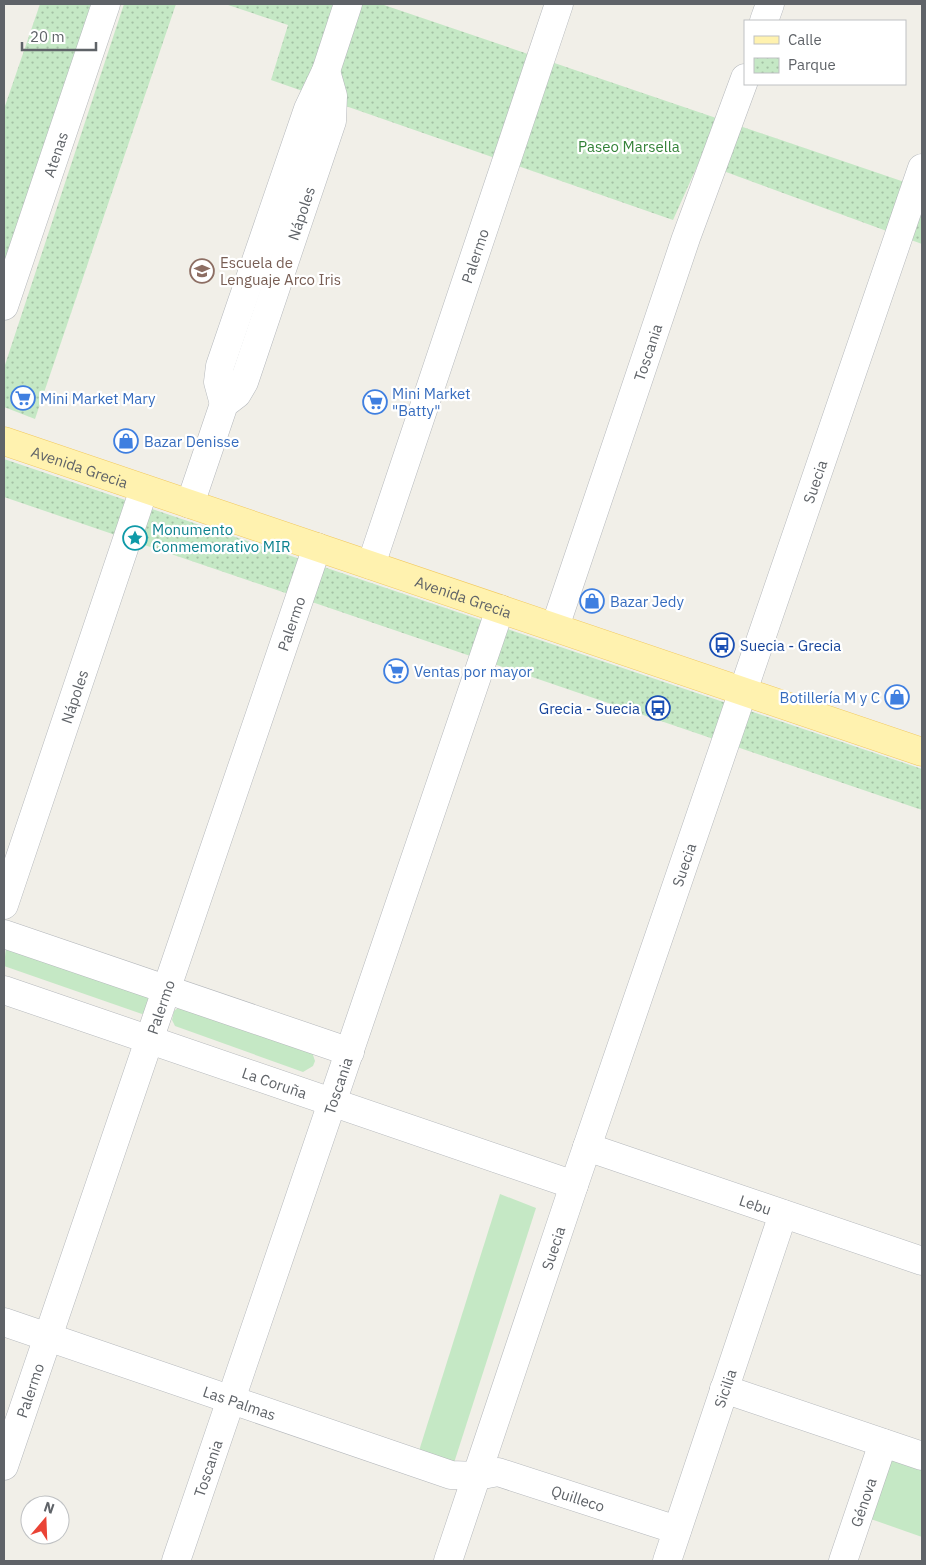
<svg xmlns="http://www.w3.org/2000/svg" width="926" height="1565" font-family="'IBM Plex Sans',sans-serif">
<defs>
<pattern id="park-dots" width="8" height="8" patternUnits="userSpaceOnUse" patternTransform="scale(1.25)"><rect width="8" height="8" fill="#c5e8c5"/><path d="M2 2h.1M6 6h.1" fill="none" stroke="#a3c0a4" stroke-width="1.8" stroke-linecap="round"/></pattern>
</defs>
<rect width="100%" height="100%" fill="#f1efe8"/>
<g fill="#c5e8c5">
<path d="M6,948l146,50 -6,15 -4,1 -138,-48z"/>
<path d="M179,1007l132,42 4,12 -2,5 -10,6 -128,-46 -3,-6 2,-9z"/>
<path d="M500,1194l36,14 -83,258 -35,-12z"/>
<path d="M886,1459l36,7v71l-54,-19z"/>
</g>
<g fill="url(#park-dots)">
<path d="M40,4h52l-88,260v-155z"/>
<path d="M124,4h52l-141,415 -31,-12v-39z"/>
<path d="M225,4h156l541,184v56l-223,-82 -26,58 -402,-140 17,-55z"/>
<path d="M4,459l918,310v41l-918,-313z"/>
</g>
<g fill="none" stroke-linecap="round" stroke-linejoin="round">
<g stroke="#b5b8bc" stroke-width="29">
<g id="minor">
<path d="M764,21l6,-17"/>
<path id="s1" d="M4,306l102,-302"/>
<path d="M224,404l-6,-22 2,-16 88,-257 18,-38 22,-67"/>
<path id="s2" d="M190,504l34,-100 13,-10 7,-12 88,-261 1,-25 -7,-25"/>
<path id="s3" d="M371,565l188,-561"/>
<path id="s4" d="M555,627l131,-389 59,-160"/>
<path id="s5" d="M4,905l140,-416"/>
<path d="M4,934l346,118"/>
<path id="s6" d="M4,990l570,195"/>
<path id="s7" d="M587,1147l335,114"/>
<path id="s8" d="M4,1322l447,153 26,1 21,-4 179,58"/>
<path d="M724,1389l198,67"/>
<path id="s9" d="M4,1466l313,-919"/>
<path id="s10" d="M176,1561l324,-952"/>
<path id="s11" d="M448,1561l126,-376 348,-1017"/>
<path id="s12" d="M667,1561l116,-347"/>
<path id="s13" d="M843,1561l40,-118"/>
</g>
</g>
<g stroke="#f2c960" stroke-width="29">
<g id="major">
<path id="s14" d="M4,441l918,311"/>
</g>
</g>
<use href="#minor" stroke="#fff" stroke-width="28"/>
<use href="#major" stroke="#fff2af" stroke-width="28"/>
</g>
<defs>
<g id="school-ring" transform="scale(1.25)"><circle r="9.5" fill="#fff" stroke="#8d6e63" stroke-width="1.5"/><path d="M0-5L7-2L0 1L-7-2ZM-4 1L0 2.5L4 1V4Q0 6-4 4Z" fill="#8d6e63"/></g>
<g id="supermarket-ring" transform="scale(1.25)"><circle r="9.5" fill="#fff" stroke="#3f7fe0" stroke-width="1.5"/><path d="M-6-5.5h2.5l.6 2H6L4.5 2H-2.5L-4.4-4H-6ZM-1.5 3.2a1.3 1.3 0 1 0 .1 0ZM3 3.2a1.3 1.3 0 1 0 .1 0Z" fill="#3f7fe0"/></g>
<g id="shop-ring" transform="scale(1.25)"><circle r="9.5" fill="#fff" stroke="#3f7fe0" stroke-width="1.5"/><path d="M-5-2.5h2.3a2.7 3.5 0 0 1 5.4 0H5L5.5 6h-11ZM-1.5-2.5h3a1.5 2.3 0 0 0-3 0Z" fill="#3f7fe0"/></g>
<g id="sight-ring" transform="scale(1.25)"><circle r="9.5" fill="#fff" stroke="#0f9aa8" stroke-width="1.5"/><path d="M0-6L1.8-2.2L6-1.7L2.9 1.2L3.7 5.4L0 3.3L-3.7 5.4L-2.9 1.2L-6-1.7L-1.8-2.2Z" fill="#0f9aa8"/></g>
<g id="bus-ring" transform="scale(1.25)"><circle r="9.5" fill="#fff" stroke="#1a4fb4" stroke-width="1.5"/><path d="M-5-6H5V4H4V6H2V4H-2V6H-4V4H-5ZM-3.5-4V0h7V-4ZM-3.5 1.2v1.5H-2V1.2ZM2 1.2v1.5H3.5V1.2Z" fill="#1a4fb4"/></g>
</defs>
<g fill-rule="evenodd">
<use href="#school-ring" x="202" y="271"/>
<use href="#supermarket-ring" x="23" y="398"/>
<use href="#supermarket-ring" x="375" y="402"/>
<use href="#shop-ring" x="126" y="441"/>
<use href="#sight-ring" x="135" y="538"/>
<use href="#shop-ring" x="592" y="601"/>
<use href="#bus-ring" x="722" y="645"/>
<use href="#supermarket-ring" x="396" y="671"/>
<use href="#shop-ring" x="897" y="697"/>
<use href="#bus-ring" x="658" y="708"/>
</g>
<g text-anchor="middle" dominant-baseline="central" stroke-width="4.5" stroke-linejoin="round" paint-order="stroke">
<g font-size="15" fill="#348238" stroke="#fff">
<text x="629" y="146">Paseo Marsella</text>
</g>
<g font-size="15" fill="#5f6368" stroke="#fff">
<text stroke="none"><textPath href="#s1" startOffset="160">Atenas</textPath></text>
<text stroke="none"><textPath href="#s2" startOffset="314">Nápoles</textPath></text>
<text stroke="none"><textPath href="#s3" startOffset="326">Palermo</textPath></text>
<text stroke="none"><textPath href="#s4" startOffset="290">Toscania</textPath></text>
<text stroke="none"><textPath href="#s14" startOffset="80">Avenida Grecia</textPath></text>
<text stroke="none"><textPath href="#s11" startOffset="1140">Suecia</textPath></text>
<text stroke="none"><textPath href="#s14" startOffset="485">Avenida Grecia</textPath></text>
<text stroke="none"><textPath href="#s9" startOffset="890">Palermo</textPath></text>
<text stroke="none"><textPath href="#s5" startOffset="220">Nápoles</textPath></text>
<text stroke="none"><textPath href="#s11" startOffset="735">Suecia</textPath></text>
<text stroke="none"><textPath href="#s9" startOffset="485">Palermo</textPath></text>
<text stroke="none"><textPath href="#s6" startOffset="286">La Coruña</textPath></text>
<text stroke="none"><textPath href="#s10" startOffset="502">Toscania</textPath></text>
<text stroke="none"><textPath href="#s7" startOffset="178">Lebu</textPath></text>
<text stroke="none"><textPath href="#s11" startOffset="330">Suecia</textPath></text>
<text stroke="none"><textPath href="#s12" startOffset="182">Sicilia</textPath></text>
<text stroke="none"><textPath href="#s9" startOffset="80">Palermo</textPath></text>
<text stroke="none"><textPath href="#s8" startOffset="249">Las Palmas</textPath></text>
<text stroke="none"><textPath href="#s10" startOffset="98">Toscania</textPath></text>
<text stroke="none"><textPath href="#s8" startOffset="604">Quilleco</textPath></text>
<text stroke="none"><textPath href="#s13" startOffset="62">Génova</textPath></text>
</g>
<g font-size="15" fill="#785e54" stroke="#fff" text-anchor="start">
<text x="220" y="262">Escuela de<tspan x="220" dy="17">Lenguaje Arco Iris</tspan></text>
</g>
<g font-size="15" fill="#366cbe" stroke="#fff" text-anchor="start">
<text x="392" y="393">Mini Market<tspan x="392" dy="17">"Batty"</tspan></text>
<text x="40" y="398">Mini Market Mary</text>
<text x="144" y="441">Bazar Denisse</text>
<text x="610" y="601">Bazar Jedy</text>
<text x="414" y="671">Ventas por mayor</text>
<text x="880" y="697" text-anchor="end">Botillería M y C</text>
</g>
<g font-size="15" fill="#0d838f" stroke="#fff" text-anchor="start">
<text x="152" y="529">Monumento<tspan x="152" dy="17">Conmemorativo MIR</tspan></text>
</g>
<g font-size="15" fill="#164399" stroke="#fff" text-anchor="start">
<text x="740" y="645">Suecia - Grecia</text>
<text x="640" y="708" text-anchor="end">Grecia - Suecia</text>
</g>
</g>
<rect width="926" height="1565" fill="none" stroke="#5f6368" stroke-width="10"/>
<rect x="744" y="20" width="162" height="65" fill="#ffffff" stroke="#bfc1c3"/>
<rect x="754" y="36" width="25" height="8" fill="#fff2af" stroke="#bfc1c3"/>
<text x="788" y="45" font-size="15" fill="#5f6368">Calle</text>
<rect x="754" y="58" width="25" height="15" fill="url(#park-dots)" stroke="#bfc1c3"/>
<text x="788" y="70" font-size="15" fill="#5f6368">Parque</text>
<g transform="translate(45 1520) rotate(19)"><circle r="24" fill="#ffffff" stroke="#bfc1c3"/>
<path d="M0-4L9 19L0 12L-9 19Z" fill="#ea4335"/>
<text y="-8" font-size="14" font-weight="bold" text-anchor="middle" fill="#5f6368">N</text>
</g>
<path d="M22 42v8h74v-8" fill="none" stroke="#5f6368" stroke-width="2.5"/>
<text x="30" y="42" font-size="15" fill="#5f6368" stroke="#ffffff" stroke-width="4" paint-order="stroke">20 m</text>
</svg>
